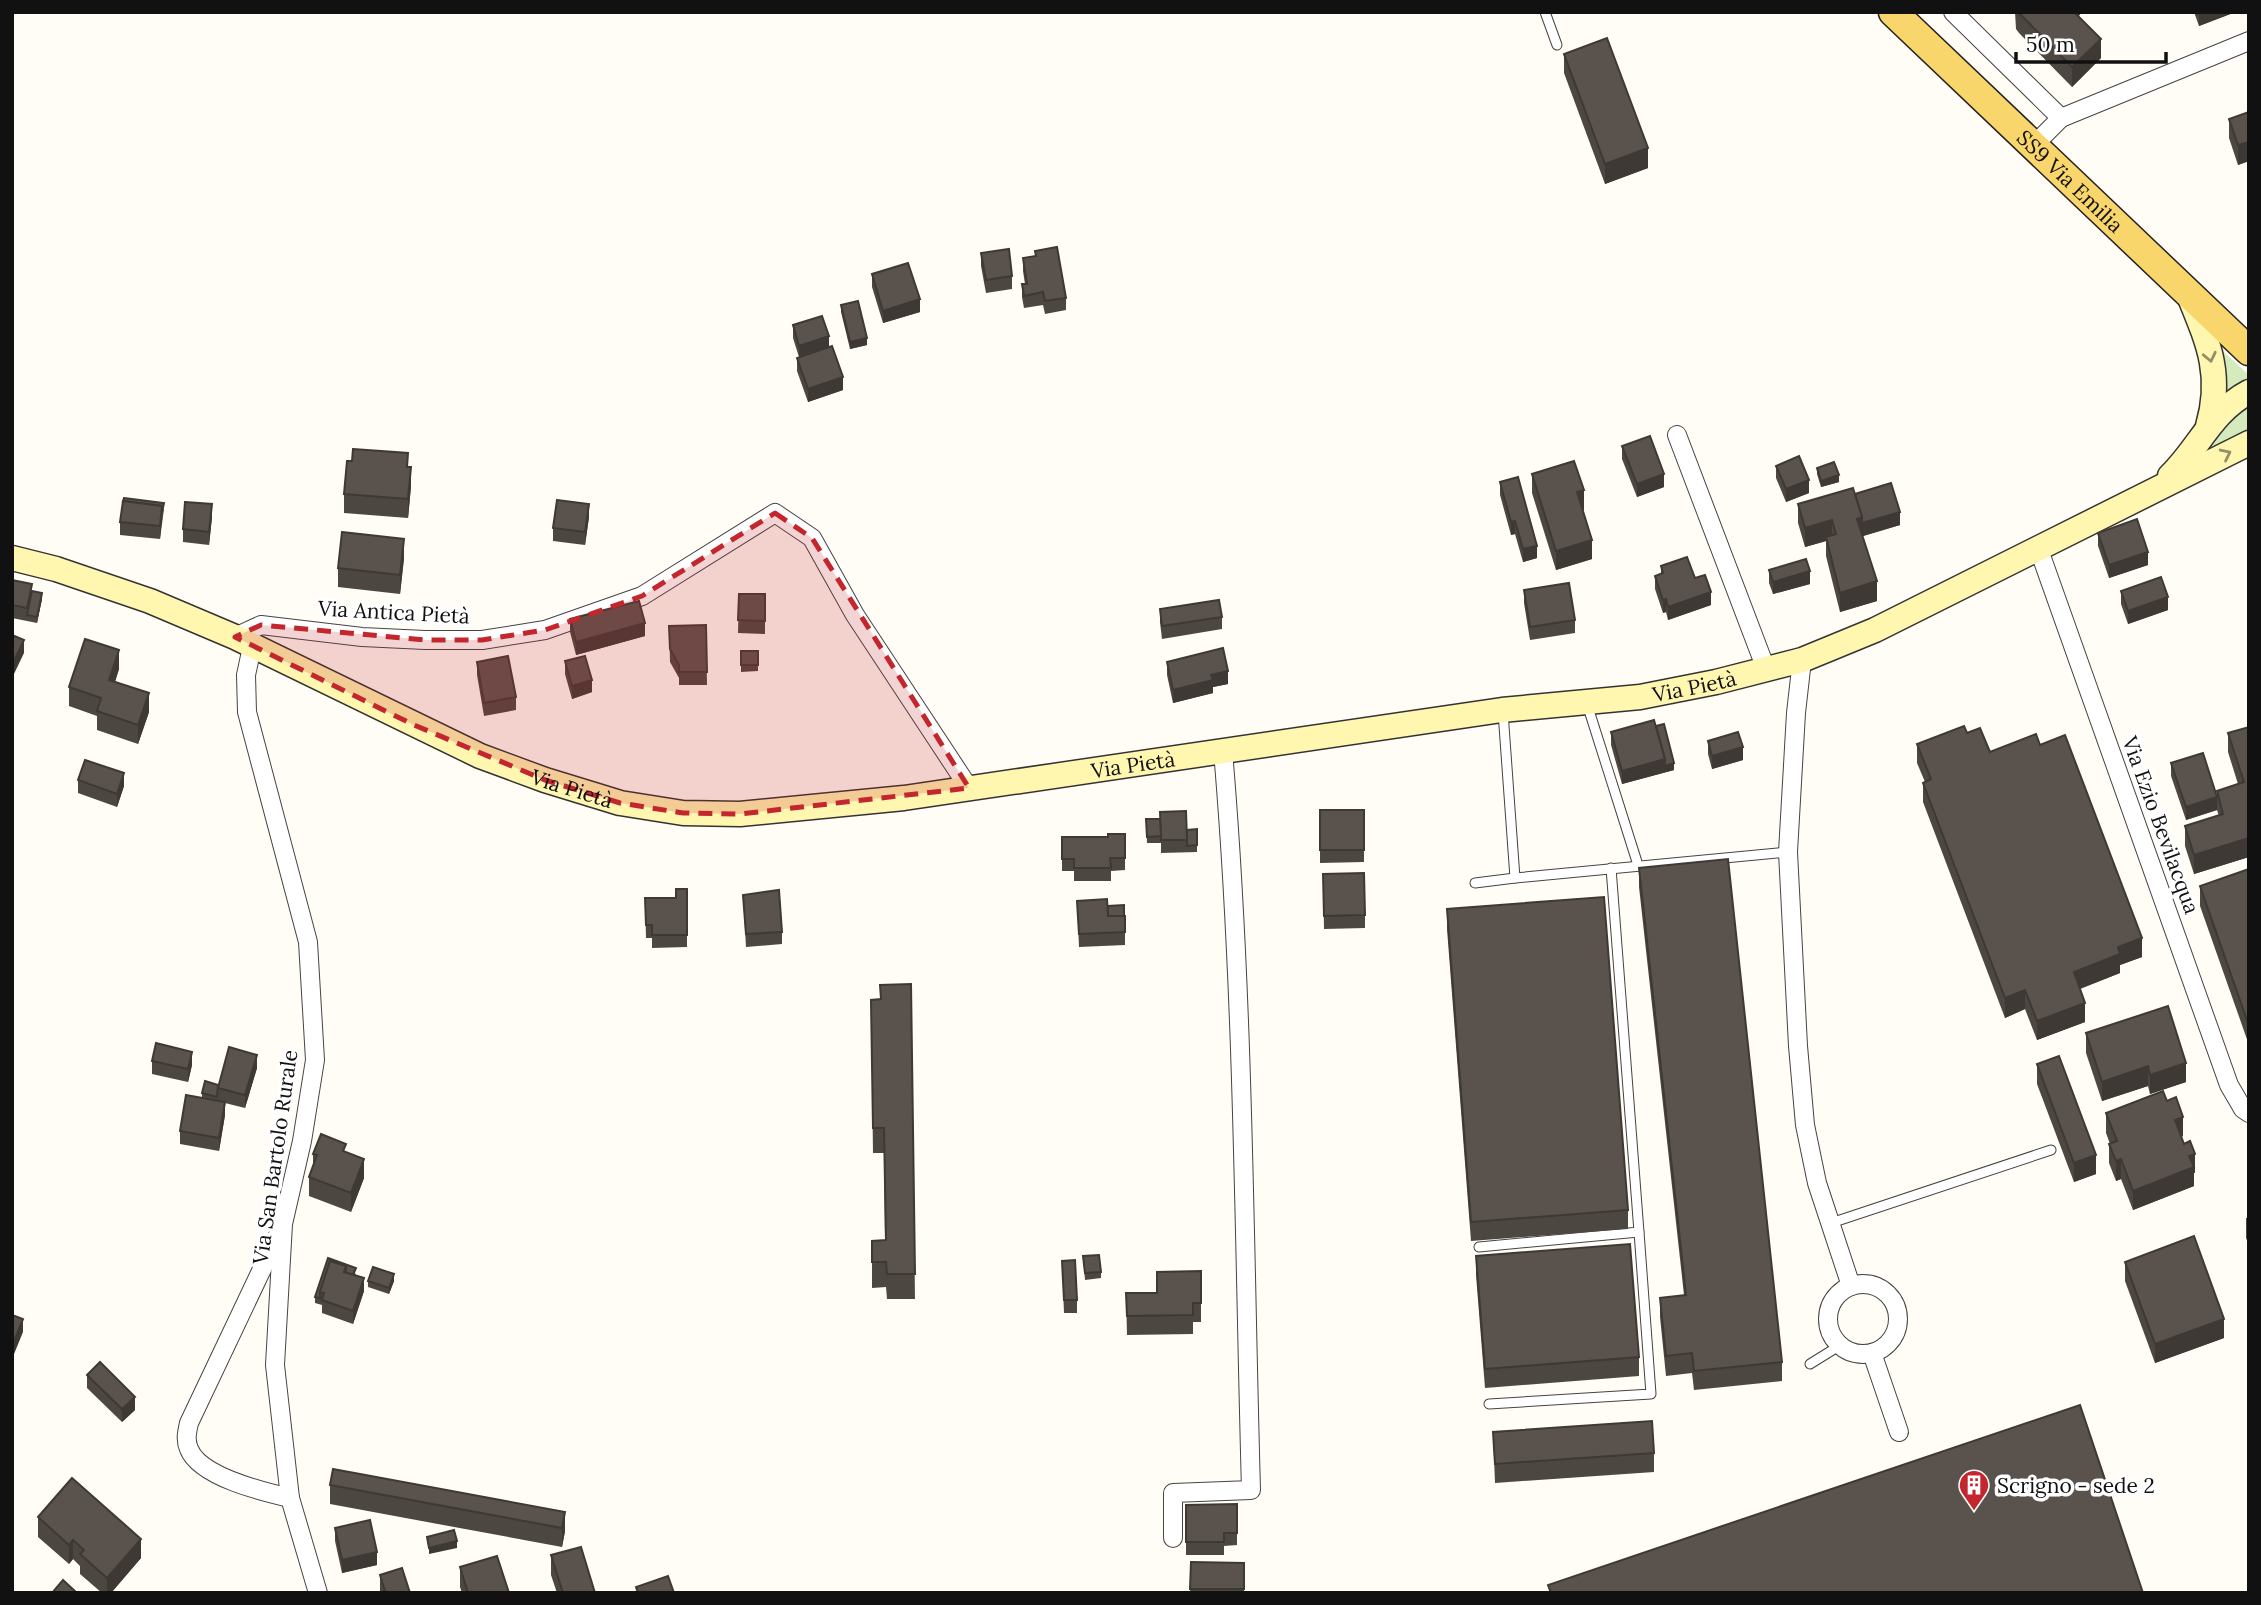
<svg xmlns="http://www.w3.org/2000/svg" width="2261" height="1605" font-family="Lora,serif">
<rect width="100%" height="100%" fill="#fffdf5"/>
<g fill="#d5ebbd">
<path d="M2216,345l33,30v4l-25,17z"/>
<path d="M2249,401l-2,32 -44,25 14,-30z"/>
</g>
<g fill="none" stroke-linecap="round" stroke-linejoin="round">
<g stroke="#444" stroke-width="11">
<g id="lane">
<path d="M1545,12l12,33"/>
<path d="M1587,704l51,161"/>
<path d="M1503,712l12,166 273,-26"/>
<path d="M1475,883l40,-5"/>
<path d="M1831,1223l220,-73"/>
<path d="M1479,1247l160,-15 -28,-364"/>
<path d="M1810,1364l29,-18"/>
<path d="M1489,1404l162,-10 -12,-162"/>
</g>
</g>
<g stroke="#444" stroke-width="20">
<g id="street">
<path d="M1953,12l108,106 -28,28"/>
<path d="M2061,118l188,-77"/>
<path d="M1677,435l89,234"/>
<path d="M2038,547l191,538 14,24 6,4"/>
<path d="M235,637l26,-12 101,12 63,3h57l63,-10 97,-34 133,-83 37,25 43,77 114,173"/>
<path d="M252,647l-6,28 1,37 61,230 7,118 -13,81 -19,83 -8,141 15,133 28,95"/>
<path d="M1802,660l-6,53 -8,139 10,194 7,79 12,58 34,103"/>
<path d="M280,1231l-91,192c-2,9 -4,17 0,26 11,28 75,43 101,49"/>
<circle cx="1863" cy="1319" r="35"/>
<path d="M1872,1353l27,79"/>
<path d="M1173,1538v-45l78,-3c-7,-246 -7,-493 -28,-739"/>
</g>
</g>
<g stroke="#333" stroke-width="27">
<g id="secondary">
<path d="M2188,293c20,49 35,81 20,133"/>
<path d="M2170,476c29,-28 41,-64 79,-84"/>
<path id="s1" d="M12,558l44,11 94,32 85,36 245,119 65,24 75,23 63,10 57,1 164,-16 598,-88 138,-13 76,-15 86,-22 73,-30 374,-187"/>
</g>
</g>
<g stroke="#222" stroke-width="31">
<g id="primary">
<path id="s2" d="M1893,12l356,339"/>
</g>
</g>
<use href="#lane" stroke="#fff" stroke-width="9"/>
<use href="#street" stroke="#fff" stroke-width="18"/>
<use href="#secondary" stroke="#fff6b0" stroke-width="24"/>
<use href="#primary" stroke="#f9d66b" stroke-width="28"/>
</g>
<g fill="#4d4742">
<path d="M2015,12h67l-4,5 23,41 -29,29 -53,-54 -3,-4z"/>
<path d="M2194,12h39v1l-34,13z"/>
<path d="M1564,54l84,114 -43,16 -41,-111z"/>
<path d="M2249,112v49l-11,4 -9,-27v-19z"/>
<path d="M1035,251l31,47v12l-21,4 -2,-9 -19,3 -2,-11v-13h3l-2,-13v-13l12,-2z"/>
<path d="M981,253l31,23v13l-26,4 -5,-27z"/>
<path d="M872,274l48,38 -37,11 -11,-36z"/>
<path d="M841,305l26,40 -17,4 -9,-37z"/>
<path d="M793,325l36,22 14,43 -35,12 -11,-31v-13l2,-1 -6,-19z"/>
<path d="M1622,446l42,41 -27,10 -15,-38z"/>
<path d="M1776,466l33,27 -23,9 -10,-24z"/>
<path d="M408,467l3,19 -3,32 -64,-5v-19z"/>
<path d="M1817,468l22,14 -18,5 -4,-13z"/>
<path d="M1532,474l52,36h-1l9,49 -36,11 -24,-77z"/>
<path d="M1500,482l37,76 -14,4 -8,-28 -4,1 -11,-40z"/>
<path d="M1798,504l102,21 -38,11 15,65 -37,11 -14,-56v-15l-21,6 -7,-24z"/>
<path d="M164,509l-4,30 -40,-4v-13z"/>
<path d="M212,517l-3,28 -26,-3v-13z"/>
<path d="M589,517l-4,28 -32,-4v-13z"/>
<path d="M2098,533l50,32 -39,13 -11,-32z"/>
<path d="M404,558l-4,36 -62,-7v-19z"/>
<path d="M1661,566l34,12 16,27 -43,15 -2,-8 -3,1 -8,-24v-13l6,-2z"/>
<path d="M1769,570l41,14 -37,10 -4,-11z"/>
<path d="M12,580l20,11 10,8 -5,24 -25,-5z"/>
<path d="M1524,590l51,30v13l-45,7 -6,-37z"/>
<path d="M2121,591l47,19 -40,14 -7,-20z"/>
<path d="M739,594h26v40l-27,-1z"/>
<path d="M1160,609l62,8v12l-60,10 -2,-17z"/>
<path d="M570,619l75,17 -69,19 -6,-23z"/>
<path d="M706,625l1,60h-28v-7l-9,-16 -1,-36z"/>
<path d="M741,651h17v20l-17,1z"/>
<path d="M565,661l27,31 -20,7 -7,-25z"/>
<path d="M477,662l39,35v13l-32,6 -7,-41z"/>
<path d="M1167,662l61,22 -15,3v6l-40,10 -6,-28z"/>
<path d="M119,669l-4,13 34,30 -11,32 -41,-14v-14l-28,-10v-19z"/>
<path d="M1656,726l18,44 -52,14 -11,-39v-13z"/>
<path d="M2249,727v130l-55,17 -9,-28v-20l34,-10 -2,-6 -31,10 -15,-44v-13l46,34v-6l21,-7 -10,-32v-19z"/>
<path d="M1967,733l23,19 50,-7 102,212 -22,8v8l-40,16 5,33 -48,18 -12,-31 -20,9 -82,-216v-19l2,-1 -8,-19v-19z"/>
<path d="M1708,741l35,19 -31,9 -4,-15z"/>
<path d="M78,780l46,6 -7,21 -39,-14z"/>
<path d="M1320,810h44v52l-44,1z"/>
<path d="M1146,819l41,11 10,-1v23l-36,1v-14v4h-14z"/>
<path d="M1125,834v36l-14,1v10h-37v-10h-12v-34h46z"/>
<path d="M1639,868l143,494v19l-88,9 -2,-17 -26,3 -6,-59v-19l24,-3 -45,-408z"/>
<path d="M2249,869v176l-49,-139v-20z"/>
<path d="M1323,874l42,41v13l-41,1z"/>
<path d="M687,889v58l-35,1v-10h-6l-1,-40h31z"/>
<path d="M743,895l39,37v12l-36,3z"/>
<path d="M1077,901l31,5 17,10v29l-46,2z"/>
<path d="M1447,909l181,301v19l-157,12 -24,-312z"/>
<path d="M911,984l4,315h-28l-1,-12 -14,1v-47l13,-1 -1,-87h-11l-2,-153 9,-1z"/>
<path d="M2086,1033l100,49 -36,12 -2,-8 -46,15 -16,-48z"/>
<path d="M152,1061l40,4 -4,17 -36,-8z"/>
<path d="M2037,1064l59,110 -22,8 -37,-98z"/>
<path d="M257,1068l-12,40 -20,-5v12l-6,36 -39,-7v-13l22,-33v-5z"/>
<path d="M2106,1113l77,23 -2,1 14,36h-1v13l-61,24 -12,-31 -5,2 -7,-18v-19h1l-4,-11z"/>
<path d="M346,1152l18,26 -13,34 -42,-16v-19l4,-11v-12z"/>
<path d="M2249,1217v28l-3,-7v-20z"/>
<path d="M1083,1256l18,16v6l-16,2z"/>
<path d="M1476,1256l163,101v19l-154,12 -9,-113z"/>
<path d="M328,1258l28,16 -1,2 9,15 -11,33 -31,-11v-8l-7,-2v-6z"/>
<path d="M1062,1261l15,39v13h-13z"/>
<path d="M2125,1262l99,76 -69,25 -30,-82z"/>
<path d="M1201,1271v51h-8v12l-66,1 -1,-42h31z"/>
<path d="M368,1281h26l-5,13 -21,-7z"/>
<path d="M87,1375l48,35 -13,12 -35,-34z"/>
<path d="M1493,1432l161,21v19l-159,11z"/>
<path d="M330,1485l235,27v19l-3,16 -232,-43z"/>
<path d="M1237,1504v41l-13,1v9h-38v-50z"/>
<path d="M38,1517l103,41 -30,35h-9l-22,-19v-8l-7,-7 -4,5 -31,-27z"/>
<path d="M335,1528l42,37 -35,8 -7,-32z"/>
<path d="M551,1555l44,38h-38l-6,-18z"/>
<path d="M1191,1562l53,1v30h-54z"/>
<path d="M460,1567l49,26h-47l-2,-6z"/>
<path d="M380,1575l30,18 -30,-1z"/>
</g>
<g fill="#3f3936">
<path d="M2069,12h13l-13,14z"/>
<path d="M2199,12h34v1l-34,13z"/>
<path d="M2101,39v19l-29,29v-20z"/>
<path d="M2249,142v19l-11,4v-20z"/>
<path d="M1648,148v20l-43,16v-20z"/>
<path d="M920,299v13l-37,11v-12z"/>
<path d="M829,336v13l-30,9v-12z"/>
<path d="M867,338v7l-17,4v-7z"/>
<path d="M843,377v13l-35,12v-13z"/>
<path d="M411,467v19l-3,32v-19z"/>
<path d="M1664,474v13l-27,10v-13z"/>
<path d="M1839,475v7l-18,5v-6z"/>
<path d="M1809,480v13l-23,9v-13z"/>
<path d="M1584,490v20l-7,2v-20z"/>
<path d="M212,504v13l-3,28v-13z"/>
<path d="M589,504v13l-4,28v-13z"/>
<path d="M162,506v12l-2,21v-13z"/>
<path d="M1900,512v13l-43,13v-19z"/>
<path d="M1832,520v19l-6,-2v4l-21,6v-19z"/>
<path d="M1515,521v13l-4,1v-13z"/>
<path d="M404,539v19l-4,36v-19z"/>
<path d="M1592,540v19l-36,11v-19z"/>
<path d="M1537,546v12l-14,4v-13z"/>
<path d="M2148,552v13l-39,13v-13z"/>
<path d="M1810,571v13l-37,10v-12z"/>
<path d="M1877,581v20l-37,11v-19z"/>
<path d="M1711,592v13l-43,15v-13z"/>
<path d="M42,593v6l-5,24v-6z"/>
<path d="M2168,597v13l-40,14v-13z"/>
<path d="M1666,599v13l-3,1v-13z"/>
<path d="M645,623v13l-69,19v-13z"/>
<path d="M24,640v13l-11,23v-13z"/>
<path d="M119,650v19l-10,30v-19z"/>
<path d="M1228,671v13l-15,3v6l-40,10v-13l38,-15z"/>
<path d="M592,680v12l-20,7v-13z"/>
<path d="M149,693v19l-11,32v-19z"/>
<path d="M1743,747v13l-31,9v-13z"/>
<path d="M1665,759l9,4v7l-52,14v-13z"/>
<path d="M124,773v13l-7,21v-13z"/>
<path d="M2217,797v13l-31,10v-13z"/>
<path d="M2249,838v19l-55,17v-19z"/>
<path d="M2142,938v19l-22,8v8l-46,18v-19l44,-25z"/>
<path d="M2025,990v19l-20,9v-20z"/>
<path d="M2085,1003v19l-48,18v-19z"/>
<path d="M192,1052v13l-4,17v-13z"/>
<path d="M257,1055v13l-12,40v-13z"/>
<path d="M2186,1063v19l-36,12v-19z"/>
<path d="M2148,1066v20l-46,15v-19z"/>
<path d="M225,1102v13l-6,36v-13z"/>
<path d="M2183,1117v19l-8,3v-19z"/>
<path d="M2195,1154v19h-1v13l-61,24v-19l56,-35z"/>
<path d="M2096,1155v19l-22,8v-19z"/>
<path d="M364,1159v19l-13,34v-19z"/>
<path d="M2121,1159v20l-5,2v-20z"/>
<path d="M394,1274v7l-5,13v-6z"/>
<path d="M364,1278v13l-11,33v-13z"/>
<path d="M23,1319v13l-11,27v-13z"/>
<path d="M2224,1319v19l-69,25v-19z"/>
<path d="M135,1397v13l-13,12v-13z"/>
<path d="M565,1512v19l-3,16v-19z"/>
<path d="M141,1539v19l-30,35h-4v-15z"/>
<path d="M73,1540v19l-4,5v-19z"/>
<path d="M457,1541v7l-28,6v-6z"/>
<path d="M377,1552v13l-35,8v-13z"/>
</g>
<g fill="#5a524d" stroke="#3f3936" stroke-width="2">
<path d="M2018,12h56l27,27 -29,28z"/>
<path d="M1607,38l41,110 -43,16 -41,-110z"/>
<path d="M2249,112v30l-11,3 -9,-26z"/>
<path d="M1057,247l9,51 -21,3 -2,-9 -19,4 -2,-12h5l-4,-26 13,-2 -1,-5z"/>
<path d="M1009,249l3,27 -26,4 -5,-27z"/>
<path d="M908,263l12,36 -37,12 -11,-37z"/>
<path d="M858,301l9,37 -17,4 -9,-37z"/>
<path d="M822,316l7,20 -30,10 -6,-21z"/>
<path d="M832,346l11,31 -35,12 -11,-31z"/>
<path d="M1650,436l14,38 -27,10 -15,-38z"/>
<path d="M353,449l55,4 -1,14h4l-3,32 -64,-5 3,-33h5z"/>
<path d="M1799,456l10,24 -23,9 -10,-23z"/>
<path d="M1574,461l10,29 -7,2 15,48 -36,11 -24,-77z"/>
<path d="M1834,462l5,13 -18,6 -4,-13z"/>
<path d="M1518,477l19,69 -14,3 -8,-28 -4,1 -11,-40z"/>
<path d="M1891,483l9,29 -38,11v-6l-7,-23z"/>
<path d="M1853,488l9,29 -5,2 20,62 -37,12 -14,-56 10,-3 -4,-14 -27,8 -7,-24z"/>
<path d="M124,498l40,5 -2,9v-6l-39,-5z"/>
<path d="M557,500l32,4 -4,28 -32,-4z"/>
<path d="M123,501l39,5 -2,20 -40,-4z"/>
<path d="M185,502l27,2 -3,28 -26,-3z"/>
<path d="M2137,519l11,33 -39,13 -11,-32z"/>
<path d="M342,532l62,7 -4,36 -62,-7z"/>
<path d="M1687,557l8,21 10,-3 6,17 -43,15 -2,-8 -3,1 -8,-24 8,-3 -2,-7z"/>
<path d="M1806,559l4,12 -37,11 -4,-12z"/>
<path d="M2161,577l7,20 -40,14 -7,-20z"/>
<path d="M12,580l20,4 -5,24 -15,-3z"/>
<path d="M1569,583l6,37 -45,7 -6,-37z"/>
<path d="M32,591l10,2 -5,24 -10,-2z"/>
<path d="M739,594h26v27l-27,-1z"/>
<path d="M1219,600l3,17 -60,9 -2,-17z"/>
<path d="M639,601l6,22 -69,19 -6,-23z"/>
<path d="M706,625l1,47h-28v-7l-9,-16 -1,-23z"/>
<path d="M12,635l12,5 -11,23h-1z"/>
<path d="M85,639l34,11 -10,30 40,13 -11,32 -41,-14 4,-13 -32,-11z"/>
<path d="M1223,648l5,23 -17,4 2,5 -40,10 -6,-28z"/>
<rect x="741" y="651" width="17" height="14"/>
<path d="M508,656l8,41 -32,6 -7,-41z"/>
<path d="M585,656l7,24 -20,6 -7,-25z"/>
<path d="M1654,720l11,39 -43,12 -11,-39z"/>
<path d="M1664,724l10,39 -9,3v-7l-9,-33z"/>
<path d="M1964,726l3,7 13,-5 10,24 46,-18 4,11 25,-10 77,203 -24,9 2,7 -46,18 11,31 -48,18 -12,-31 -20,8 -82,-215 8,-4 -14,-35z"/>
<path d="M2249,727v111l-55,17 -9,-29 38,-12 -6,-23 27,-9 -16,-49z"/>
<path d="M1738,732l5,15 -31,9 -4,-15z"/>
<path d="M2203,753l14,44 -31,10 -15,-44z"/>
<path d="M85,760l39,13 -7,21 -39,-14z"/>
<rect x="1320" y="810" width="44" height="40"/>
<path d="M1186,811l1,29h-26l-1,-28z"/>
<path d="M1146,819h14l1,17 -14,1z"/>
<path d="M1197,829v16l-10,1v-16z"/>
<path d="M1108,834h17v24h-15l1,10h-37v-9h-12v-22h46z"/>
<path d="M1728,859l54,503 -88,9 -2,-18 -26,3 -6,-58 26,-3 -47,-427z"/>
<path d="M2249,869v157l-49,-140z"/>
<path d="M1364,873l1,42 -41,1 -1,-42z"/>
<path d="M676,889h11v46h-35v-10h-6l-1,-27h31z"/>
<path d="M779,890l3,42 -36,2 -3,-39z"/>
<path d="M1604,897l24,313 -157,12 -24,-313z"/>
<path d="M1107,899l1,17h17v16l-46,2 -2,-33z"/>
<path d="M1124,905v11h-16v-10z"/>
<path d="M911,984l4,290h-28l-1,-12h-14v-21l14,-1 -2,-112h-11l-2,-128 10,-1 -1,-14z"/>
<path d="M2168,1006l18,57 -36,12 -2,-9 -46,16 -16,-49z"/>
<path d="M156,1043l36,9 -4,17 -36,-8z"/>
<path d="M229,1047l28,8 -12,40 -27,-7z"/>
<path d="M2059,1056l37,99 -22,8 -37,-99z"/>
<path d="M205,1081l13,4 -1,12 -15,-4z"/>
<path d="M2163,1091l4,10 9,-4 7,20 -8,3 9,24 6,-3 5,13 -6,2 5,11 -61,24 -12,-32 -5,2 -7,-17 8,-3 -11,-28z"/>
<path d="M186,1095l39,7 -6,36 -39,-7z"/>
<path d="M321,1134l25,10 -3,7 21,8 -13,34 -42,-16 8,-22 -4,-1z"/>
<path d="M2194,1236l30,83 -69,25 -30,-82z"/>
<path d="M1630,1244l9,113 -154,12 -9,-113z"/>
<path d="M1099,1255l2,17 -16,1 -2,-17z"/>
<path d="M328,1258l28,10 -3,7 -7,-2v-7l-16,-5 -10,31v6l-5,-1z"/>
<path d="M1075,1260l2,40h-13l-2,-39z"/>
<path d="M330,1261l16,5 -2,6 20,6 -11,33 -31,-11 2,-7 -4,-1z"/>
<path d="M373,1267l21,7 -5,14 -21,-7z"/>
<path d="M1201,1271v32h-8v12l-66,1 -1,-23h31v-21z"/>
<path d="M12,1315l11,4 -11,27z"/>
<path d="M100,1362l35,35 -13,12 -35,-34z"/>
<path d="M2080,1405l63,188h-592l-3,-8z"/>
<path d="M1652,1421l2,32 -159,11 -2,-32z"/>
<path d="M333,1469l232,43 -3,16 -232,-43z"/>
<path d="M72,1478l69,61 -34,39 -27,-24 4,-4 -11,-10 -4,5 -31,-28z"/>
<path d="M1237,1504v29h-13v9h-38v-37z"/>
<path d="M370,1520l7,32 -35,8 -7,-32z"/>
<path d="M454,1530l3,11 -28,7 -2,-11z"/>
<path d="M581,1547l14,46h-32l-12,-38z"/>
<path d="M497,1556l12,37h-41l-8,-26z"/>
<path d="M1191,1562l53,1v26h-54z"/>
<path d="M402,1568l8,25h-31l6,-2 -5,-16z"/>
<path d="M668,1576l6,17h-36l-2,-6z"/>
<path d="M63,1580l14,13h-25z"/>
</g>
<defs><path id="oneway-chevron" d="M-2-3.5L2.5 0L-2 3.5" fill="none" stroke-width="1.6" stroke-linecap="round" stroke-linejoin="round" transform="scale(1.75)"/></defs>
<g stroke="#948f68">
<use href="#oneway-chevron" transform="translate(2210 357) rotate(78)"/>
<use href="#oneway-chevron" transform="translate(2226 454) rotate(-26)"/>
</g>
<path fill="#c4262e" fill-opacity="0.2" stroke="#c4262e" stroke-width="5" stroke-dasharray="14 9" stroke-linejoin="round" d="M775,513l37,25 157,250 -229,26 -57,-1 -63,-10 -75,-23 -131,-55 -179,-88 26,-12 164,15h57l63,-10 97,-34z"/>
<defs>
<g id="building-pin" transform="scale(1.575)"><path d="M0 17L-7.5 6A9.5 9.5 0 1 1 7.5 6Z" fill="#c4262e" stroke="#fff"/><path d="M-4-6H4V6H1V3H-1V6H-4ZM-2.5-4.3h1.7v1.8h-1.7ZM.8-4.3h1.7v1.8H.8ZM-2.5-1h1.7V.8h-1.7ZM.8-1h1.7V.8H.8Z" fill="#fff"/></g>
</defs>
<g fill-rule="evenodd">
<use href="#building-pin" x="1974" y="1485"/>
</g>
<g text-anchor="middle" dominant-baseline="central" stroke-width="7" stroke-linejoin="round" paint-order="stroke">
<g font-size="21" fill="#111" stroke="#fff">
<text stroke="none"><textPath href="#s2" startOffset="245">SS9 Via Emilia</textPath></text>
<text transform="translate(394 612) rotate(3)">Via Antica Pietà</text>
<text stroke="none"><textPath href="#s1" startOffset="1741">Via Pietà</textPath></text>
<text stroke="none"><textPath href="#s1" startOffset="1174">Via Pietà</textPath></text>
<text stroke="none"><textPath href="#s1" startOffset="607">Via Pietà</textPath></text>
<text transform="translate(2161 825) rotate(70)">Via Ezio Bevilacqua</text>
<text transform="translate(275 1157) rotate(-82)">Via San Bartolo Rurale</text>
</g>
<g font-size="21" fill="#111" stroke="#fff" text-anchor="start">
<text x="1997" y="1485">Scrigno - sede 2</text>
</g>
</g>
<rect width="2261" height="1605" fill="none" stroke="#111111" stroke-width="28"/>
<path d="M2016 52v10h150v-10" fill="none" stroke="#111111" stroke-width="3.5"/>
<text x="2026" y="52" font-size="21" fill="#111111" stroke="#ffffff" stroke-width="5" paint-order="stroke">50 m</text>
</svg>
